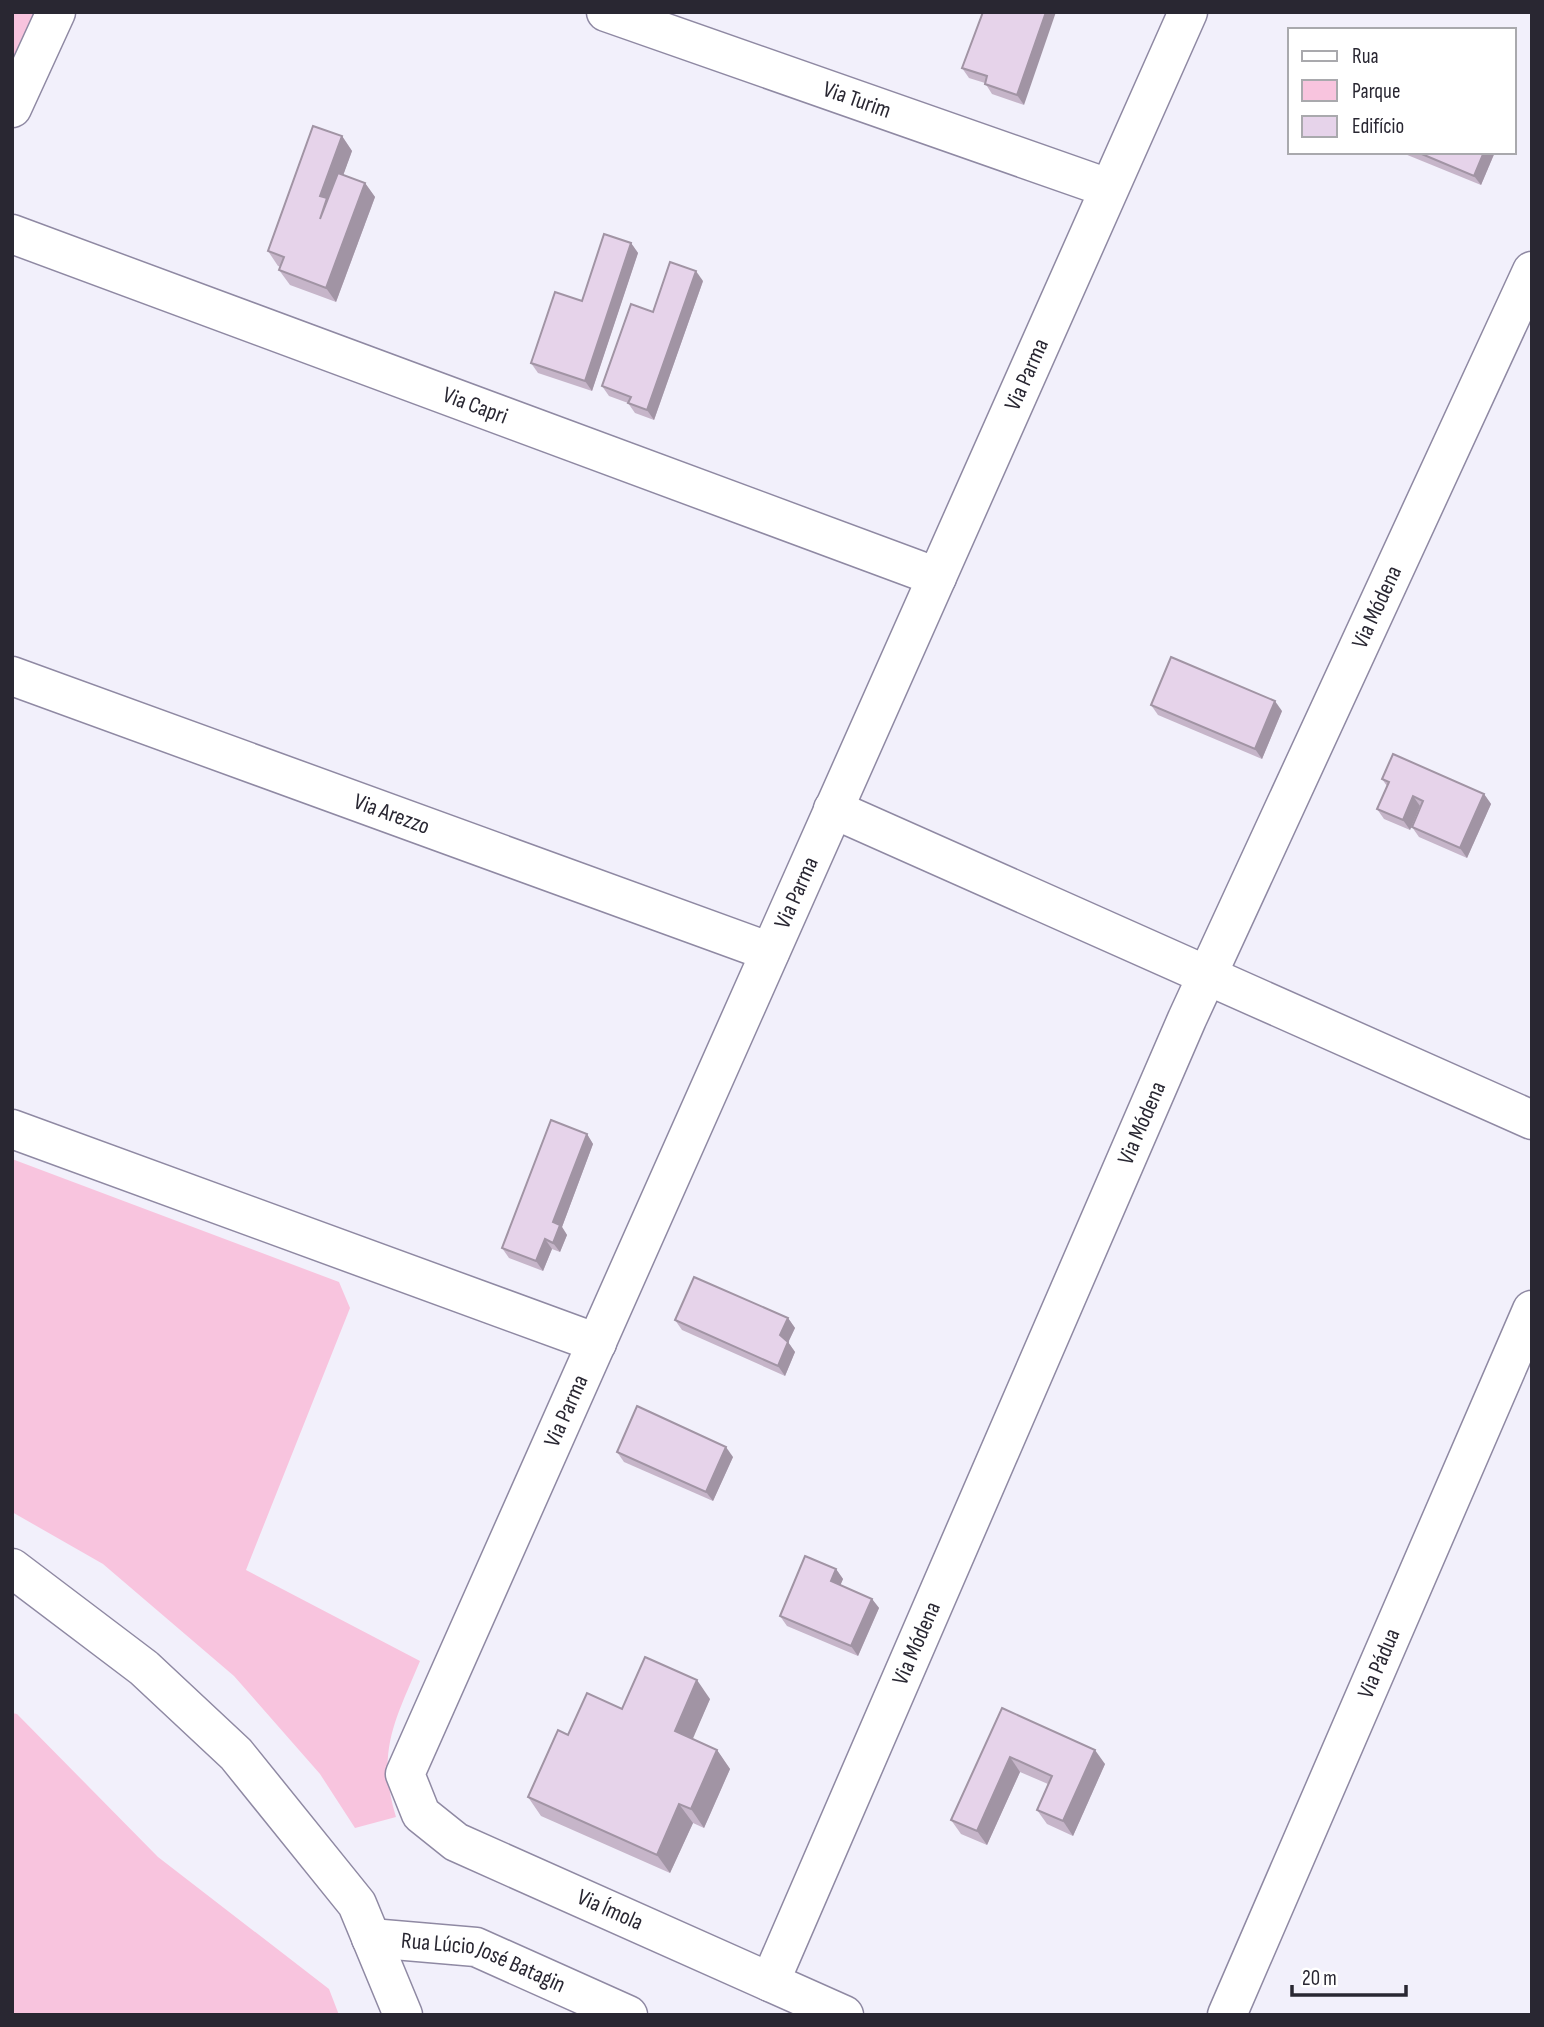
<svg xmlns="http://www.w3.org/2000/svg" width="1544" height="2027" font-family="'Sofia Sans Condensed',sans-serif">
<rect width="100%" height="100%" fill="#f2f0fb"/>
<g fill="#f8c4de">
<path d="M12,12h23l-23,50z"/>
<path d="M12,1159l327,123 11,26 -104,262 174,91c-25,60 -44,90 -24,156l-41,11 -35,-54 -86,-98 -131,-112 -91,-52z"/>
<path d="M12,1713l5,1 141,143 171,132 10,26h-327z"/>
</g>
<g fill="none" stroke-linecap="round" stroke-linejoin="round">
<g stroke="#8f89a3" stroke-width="41">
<g id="minor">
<path id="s1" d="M606,12l502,176"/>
<path d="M12,108l44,-96"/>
<path id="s2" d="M12,234l925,343"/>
<path id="s3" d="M12,676l758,276"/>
<path d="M833,809l699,311"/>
<path d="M12,1129l585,214"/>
<path d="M12,1568l132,100 92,86 121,150 46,111"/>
<path id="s4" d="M371,1938l105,9 152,68"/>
<path id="s5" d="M770,1982l417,-963 345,-748"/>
<path id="s6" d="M844,2015l-388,-173 -35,-28 -16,-40 783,-1762"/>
<path id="s7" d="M1227,2015l305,-705"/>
</g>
</g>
<use href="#minor" stroke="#fff" stroke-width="38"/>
</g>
<g fill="#c6b5c9">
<path d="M983,12l41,93 -32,-11 -7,-11 -16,-5 -7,-10z"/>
<path d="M342,136l10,15 -9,24 22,8 10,14 -39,105 -46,-17 -11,-15 2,-3 -3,-1 -10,-15z"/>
<path d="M1400,152h95l-14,33z"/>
<path d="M631,243l7,10 -46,138 -54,-18 -7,-10 51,-62z"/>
<path d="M703,281l-49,139 -19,-7 -7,-10 -19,-7 -7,-10 51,-74z"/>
<path d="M1151,705l131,6 -20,48 -104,-44z"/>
<path d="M1382,779l102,15 7,10 -24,54 -48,-21 -7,-10 8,-20v-1l-10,24 -26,-11 -7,-10 10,-23z"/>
<path d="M587,1134l6,10 -31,83 5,8 -7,17 -8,-3 -9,22 -34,-13 -7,-10z"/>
<path d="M788,1318l7,10 -7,14 7,10 -10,24 -103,-46 -7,-10z"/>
<path d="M617,1452l116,5 -20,44 -89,-39z"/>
<path d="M836,1569l7,10 -3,6 32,14 7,9 -21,48 -71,-30 -7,-10z"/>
<path d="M710,1699l-18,40 25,11 13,19 -26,59 -11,-5 -23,50 -129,-57 -13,-19 40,-62 54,-26z"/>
<path d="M1002,1708l103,56 -32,72 -26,-12 -10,-14 11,-26 -28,-12 -33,73 -26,-11 -10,-14z"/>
</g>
<g fill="#a194a4">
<path d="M1046,12h10l-32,93 -7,-10z"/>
<path d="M342,136l10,15 -20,55 -12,-10z"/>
<path d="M1484,152h11l-14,33 -7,-9z"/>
<path d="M365,183l10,14 -39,105 -10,-14z"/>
<path d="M631,243l7,10 -46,138 -7,-10z"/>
<path d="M696,271l7,10 -49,139 -7,-10z"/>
<path d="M1275,701l7,10 -20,48 -7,-10z"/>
<path d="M1484,794l7,10 -24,54 -7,-10z"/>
<path d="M1413,796l7,10 -10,24 -7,-10z"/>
<path d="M587,1134l6,10 -31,83 5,8 -7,17 -7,-9v-21z"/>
<path d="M545,1239l7,10 -9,22 -7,-10z"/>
<path d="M788,1318l7,10 -8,17 -7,-10z"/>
<path d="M788,1342l7,10 -10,24 -7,-10z"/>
<path d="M726,1447l7,10 -20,44 -7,-9z"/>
<path d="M836,1569l7,10 -5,12 -7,-10z"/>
<path d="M872,1599l7,9 -21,48 -7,-10z"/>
<path d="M697,1680l13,19 -22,51 -13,-19z"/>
<path d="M717,1750l13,19 -26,59 -13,-19z"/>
<path d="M1095,1750l10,14 -32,72 -10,-15z"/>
<path d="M1010,1757l10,15 -33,73 -10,-14z"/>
<path d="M679,1804l14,19 -23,50 -13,-18z"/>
</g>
<g fill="#e6d3ea" stroke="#a194a4" stroke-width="2">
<path d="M983,12h63l-29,83 -32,-11 2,-8 -25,-8z"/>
<path d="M313,126l29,10 -22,60 7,2 -7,21 18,-46 27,10 -39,105 -47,-18 5,-13 -16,-6z"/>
<path d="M1417,152h67l-10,24z"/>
<path d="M604,234l27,9 -46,138 -54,-18 24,-71 27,9z"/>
<path d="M670,262l26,9 -49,139 -19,-7 3,-6 -29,-11 29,-82 22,8z"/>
<path d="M1171,657l104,44 -20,48 -104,-44z"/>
<path d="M1393,754l91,40 -24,54 -48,-21 11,-26 -10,-5 -10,24 -26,-11 12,-27 -7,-3z"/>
<path d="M551,1120l36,14 -34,88 7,3 -7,18 -8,-4 -9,22 -34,-13z"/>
<path d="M694,1277l94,41 -8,17 8,7 -10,24 -103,-46z"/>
<path d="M637,1406l89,41 -20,45 -89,-40z"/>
<path d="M805,1556l31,13 -5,12 41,18 -21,47 -71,-30z"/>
<path d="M645,1657l52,23 -22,51 42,19 -26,59 -12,-5 -22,51 -129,-58 30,-67 10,5 19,-42 35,16z"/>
<path d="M1002,1708l93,42 -32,71 -26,-11 15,-34 -42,-19 -33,74 -26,-11z"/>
</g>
<g text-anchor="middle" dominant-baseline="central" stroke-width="6" stroke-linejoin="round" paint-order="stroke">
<g font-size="23" fill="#292732" stroke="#fff">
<text stroke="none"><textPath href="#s1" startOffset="266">Via Turim</textPath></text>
<text stroke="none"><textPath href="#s6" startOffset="2044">Via Parma</textPath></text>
<text stroke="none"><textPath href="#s2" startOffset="494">Via Capri</textPath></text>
<text stroke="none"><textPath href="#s5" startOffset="1503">Via Módena</textPath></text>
<text stroke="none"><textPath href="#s3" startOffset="404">Via Arezzo</textPath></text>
<text stroke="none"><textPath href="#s6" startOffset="1477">Via Parma</textPath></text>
<text stroke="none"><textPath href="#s5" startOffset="936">Via Módena</textPath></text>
<text stroke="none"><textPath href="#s6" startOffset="910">Via Parma</textPath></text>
<text stroke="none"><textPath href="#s5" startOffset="369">Via Módena</textPath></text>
<text stroke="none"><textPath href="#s7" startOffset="383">Via Pádua</textPath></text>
<text transform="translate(610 1910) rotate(24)">Via Ímola</text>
<text stroke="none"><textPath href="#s4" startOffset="116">Rua Lúcio José Batagin</textPath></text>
</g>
</g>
<rect width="1544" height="2027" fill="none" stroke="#292732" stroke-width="28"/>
<rect x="1288" y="28" width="228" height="126" fill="#ffffff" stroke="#a9a9ad" stroke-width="2"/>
<rect x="1302" y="51" width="35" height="10" fill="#ffffff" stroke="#a9a9ad" stroke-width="2"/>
<text x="1352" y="63" font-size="21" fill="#292732">Rua</text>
<rect x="1302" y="80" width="35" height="21" fill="#f8c4de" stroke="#a9a9ad" stroke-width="2"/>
<text x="1352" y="98" font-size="21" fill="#292732">Parque</text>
<rect x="1302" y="116" width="35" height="21" fill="#e6d3ea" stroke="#a9a9ad" stroke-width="2"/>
<text x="1352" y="133" font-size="21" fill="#292732">Edifício</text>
<path d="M1292 1985v10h114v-10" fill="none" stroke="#292732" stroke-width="3.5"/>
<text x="1302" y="1985" font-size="21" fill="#292732" stroke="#ffffff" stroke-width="5" paint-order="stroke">20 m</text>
</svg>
